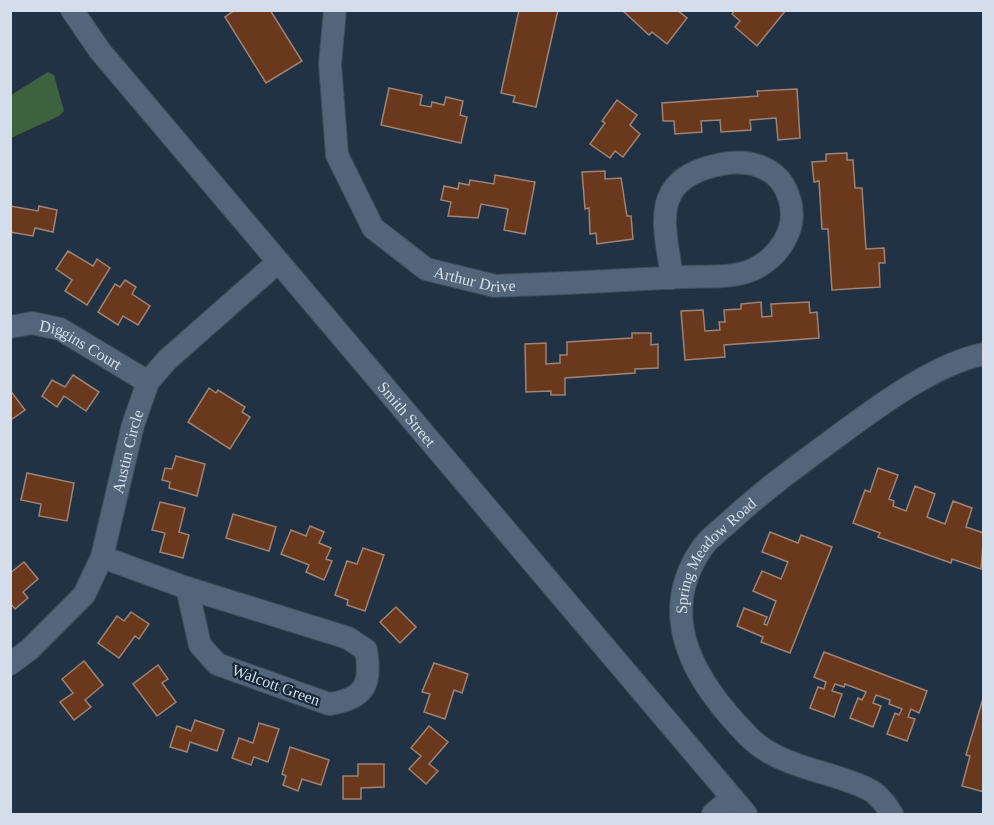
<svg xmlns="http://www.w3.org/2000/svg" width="994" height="825" font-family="Georgia,serif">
<rect width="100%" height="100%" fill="#213245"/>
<path fill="#3d623d" d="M48,72l6,3 10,36 -5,5 -48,22v-43z"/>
<g fill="#6a391d" stroke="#9f8374" stroke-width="1.5">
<path d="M235,10h35l32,51 -36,22 -41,-66z"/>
<path d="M519,10h39l-22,97 -23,-5 2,-6 -14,-3z"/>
<path d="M622,10h55l10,8 -20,26 -15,-12 -3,3z"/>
<path d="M735,10h51l-29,36 -22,-19 5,-6 -8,-7z"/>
<path d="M389,88l33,7 -2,10 11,2 1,-5 12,3 2,-8 17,4 -3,14 7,2 -6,26 -80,-18z"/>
<path d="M797,89l3,49 -22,2 -2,-22 -26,2 1,10 -30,2 -1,-12 -19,1 1,11 -27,2 -1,-13h-11l-1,-18 96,-7 -1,-5z"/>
<path d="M617,100l20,15 -7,10 10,9 -17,23 -8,-6 -5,7 -20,-14 15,-21 -3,-2z"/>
<path d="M847,153v7h6l2,28h7l4,61 18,-1 1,15h-6l1,24 -48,3 -4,-61h-6l-3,-48 -5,1 -2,-20 14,-1v-7z"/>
<path d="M605,171v8l16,-1 6,38h4l2,23 -36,5 -1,-11 -6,1 -1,-26 -4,1 -3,-37z"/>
<path d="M495,175l40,7 -10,52 -21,-4 4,-21 -27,-5 -3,14 -30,-2 3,-14 -10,-2 3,-14 14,3 1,-6 10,2 1,-5 24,4z"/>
<path d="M10,206l28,5 1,-5 18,4 -4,22 -18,-4 -2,8 -23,-4z"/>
<path d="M68,251l25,15 4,-7 13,9 -23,37 -22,-14 7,-11 -16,-11z"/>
<path d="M125,280l11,7 -4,7 18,12 -12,19 -15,-9 -5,9 -20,-13 17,-28 5,3z"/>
<path d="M761,302l1,15 10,-1 -1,-12 38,-2 1,11 7,-1 2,26 -95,7 1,12 -40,3 -4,-49 22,-1 2,21 15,-1 -1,-8h6l-1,-12 17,-1v-5z"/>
<path d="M632,333h19v12l7,-1v24l-23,1v4l-70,5v17h-14v-4l-25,1 -1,-48 21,-1v21l14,-1v-8h7v-13l65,-4z"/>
<path d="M73,375l26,17 -13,19 -22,-15 -7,11 -15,-11 10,-16 13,7z"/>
<path d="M209,388l7,5 2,-3 27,17 -3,5 8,5 -20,32 -42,-27z"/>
<path d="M10,390l15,20 -13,9 -2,-2z"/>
<path d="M176,456l29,8 -8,32 -28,-8 1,-6 -8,-2 3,-12 7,1z"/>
<path d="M878,468l20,7 -9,24 5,2 -1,5 13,5 9,-25 20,8 -8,23 18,7 8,-23 19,7 -6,19 18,6 -3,36 -29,-10 -1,4 -73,-26 2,-4 -27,-10 12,-33 5,2z"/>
<path d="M27,473l47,10 -7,38 -28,-5 2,-12 -20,-4z"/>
<path d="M160,502l25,6 -6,24 10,3 -6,23 -23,-6 5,-19 -13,-3z"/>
<path d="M233,514l43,13 -7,24 -43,-13z"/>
<path d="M310,526l14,6 -5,11 12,5 -5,11 6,2 -8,19 -18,-8 3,-7 -28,-11 10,-24 15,6z"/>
<path d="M770,532l28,11 3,-8 31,12 -42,106 -29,-11 2,-5 -26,-11 7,-18 23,9 -3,7 3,1 9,-24 -23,-10 9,-20 19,8 7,-17 -26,-10z"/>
<path d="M363,548l21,7 -19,56 -18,-6 1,-5 -13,-5 12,-34 10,3z"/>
<path d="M24,562l14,17 -15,13 5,6 -13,11 -5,-6v-30z"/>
<path d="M396,607l20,20 -16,16 -20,-21z"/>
<path d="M131,612l18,12 -10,15 -4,-3 -16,22 -21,-15 19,-27 7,5z"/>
<path d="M824,652l103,39 -8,22 -8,-4 -3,8 7,2 -8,22 -20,-7 8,-21 4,2 3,-6 -13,-5 1,-4 -14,-5 -3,8 8,3 -8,21 -23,-9 8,-20 4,2 4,-8 -21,-8 -1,3 -9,-3 -3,7 10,3 -8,23 -24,-9 8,-21 6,2 2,-7 -12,-5z"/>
<path d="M84,661l19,24 -18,15 6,7 -17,13 -14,-18 13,-9 -11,-14z"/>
<path d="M434,663l34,11 -6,19 -8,-3 -9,29 -21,-7 6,-18 -8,-2z"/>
<path d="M158,665l10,14 -6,4 14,19 -19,14 -24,-32z"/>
<path d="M984,695v97l-22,-6 8,-30 -4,-1z"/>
<path d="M195,720l29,10 -7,21 -27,-9 -3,10 -17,-5 7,-21 14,5z"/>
<path d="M259,723l20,6 -11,33 -14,-5 -3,8 -19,-7 7,-20 14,5z"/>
<path d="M429,726l19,16 -19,22 9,7 -12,13 -17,-15 12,-13 -10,-8z"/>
<path d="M290,747l39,13 -8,25 -19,-6 -4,12 -15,-6 3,-9 -4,-2z"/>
<path d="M358,764h26v23l-23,1v11h-18v-23h15z"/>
</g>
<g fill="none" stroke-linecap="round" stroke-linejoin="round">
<g stroke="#3e4d5d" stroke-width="24">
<g id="street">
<path id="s1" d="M72,10l28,41 646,763"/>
<path id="s2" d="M335,10l-5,54 7,91 36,73 53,41 69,17 22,-1c54,-2 109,-5 163,-8 22,-1 51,2 72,-7 26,-12 46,-40 38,-69 -5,-18 -13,-28 -31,-35 -16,-6 -37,-3 -53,2 -57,18 -40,63 -34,110"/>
<path id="s3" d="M10,327l22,-4 28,6 88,53"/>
<path d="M102,557l85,31"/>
<path d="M187,588l161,50 18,12c6,34 -1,49 -37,54l-112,-40 -17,-19z"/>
<path id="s4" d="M10,664l20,-15 54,-54 18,-38 31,-132 15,-43 19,-22 111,-98"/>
<path d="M713,814l19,-16"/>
<path id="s5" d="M892,814c-5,-8 -15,-21 -24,-25 -39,-19 -89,-21 -120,-53 -51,-52 -94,-118 -46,-188 6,-9 17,-17 26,-25 31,-29 65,-54 99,-79 42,-31 105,-80 157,-90"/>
</g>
</g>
<use href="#street" stroke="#52657a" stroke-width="22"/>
</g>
<g text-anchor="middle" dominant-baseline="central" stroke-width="4.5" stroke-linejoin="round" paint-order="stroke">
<g font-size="16" fill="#d3deea" stroke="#18283b">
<text stroke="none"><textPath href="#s2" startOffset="344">Arthur Drive</textPath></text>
<text stroke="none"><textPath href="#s3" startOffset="76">Diggins Court</textPath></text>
<text stroke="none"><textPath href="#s1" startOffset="525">Smith Street</textPath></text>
<text stroke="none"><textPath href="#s4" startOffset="252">Austin Circle</textPath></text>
<text stroke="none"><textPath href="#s5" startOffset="380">Spring Meadow Road</textPath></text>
<text transform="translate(276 685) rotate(20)">Walcott Green</text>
</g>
</g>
<rect width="994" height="825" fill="none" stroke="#d3deea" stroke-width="24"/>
</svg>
